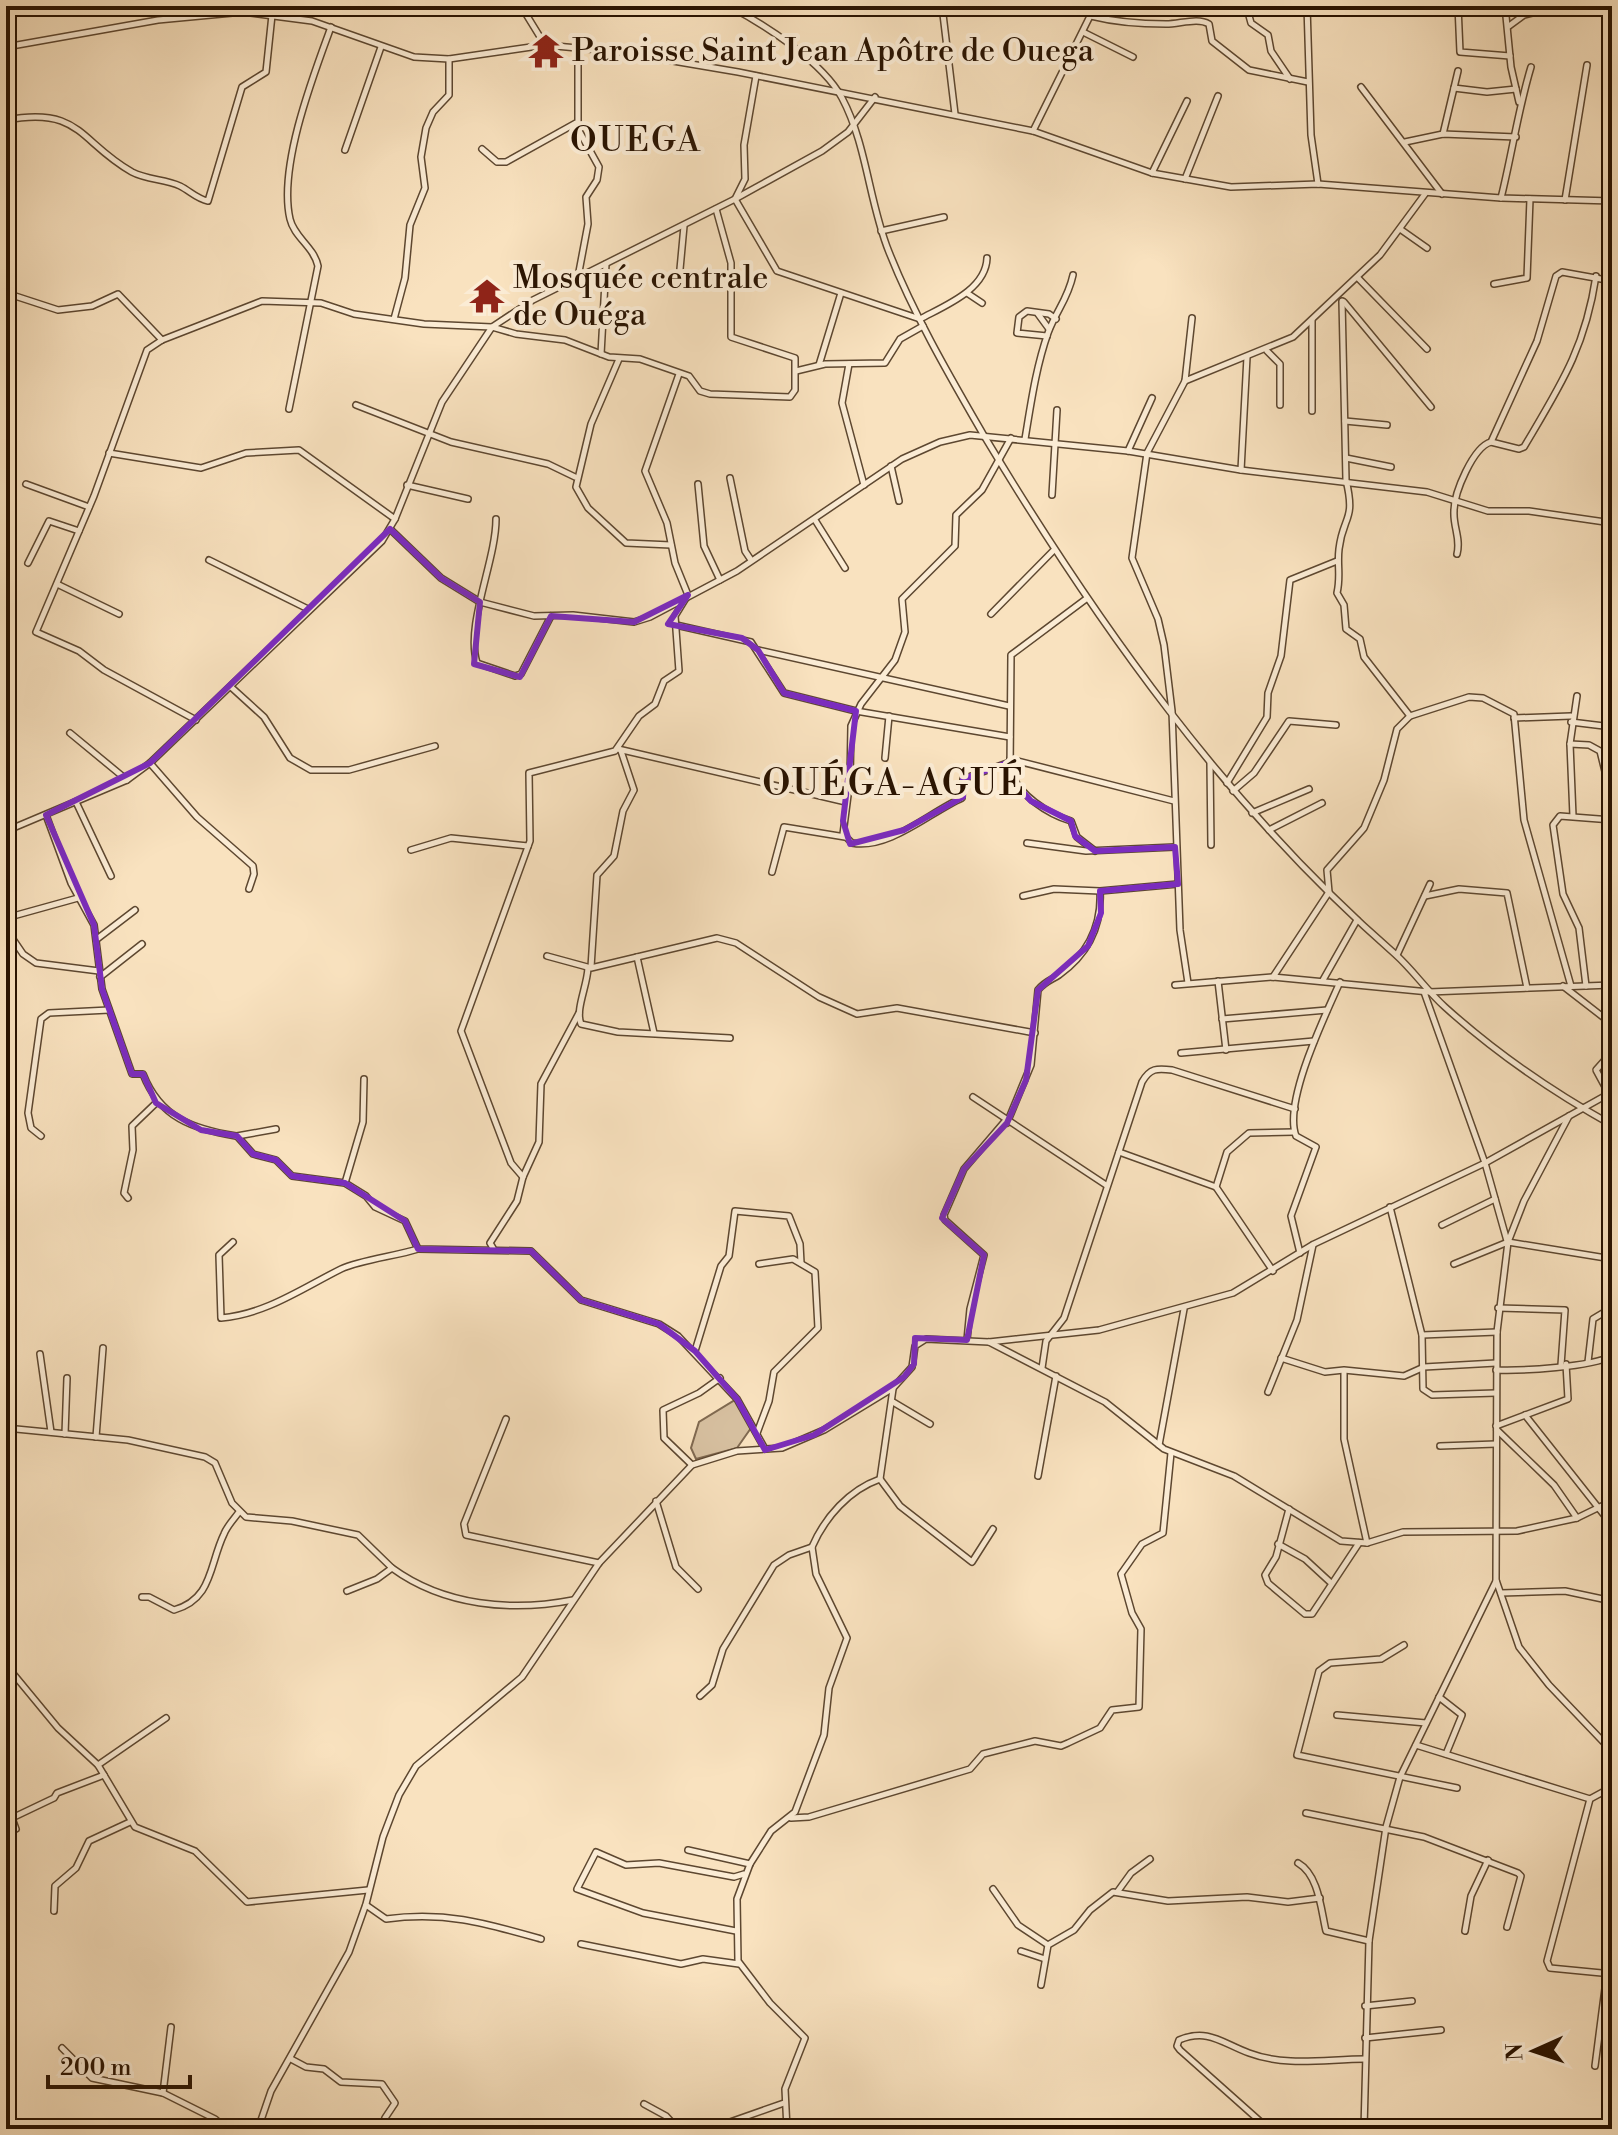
<svg xmlns="http://www.w3.org/2000/svg" width="1618" height="2135" font-family="'Libre Bodoni',serif">
<rect width="100%" height="100%" fill="#f9e2bf"/>
<filter id="stains"><feTurbulence type="fractalNoise" baseFrequency=".0025" numOctaves="4"/><feColorMatrix values="0 0 0 0 .2 0 0 0 0 .09 0 0 0 0 .02 0 0 0 .5 -.17"/></filter>
<radialGradient id="worn" r=".72"><stop offset=".6" stop-color="#630" stop-opacity="0"/><stop offset="1" stop-color="#630" stop-opacity=".3"/></radialGradient>
<path fill="#d6bf9f" stroke="#806950" stroke-width="2" d="M735,1400l16,28 -14,20 -41,11 -5,-11 8,-26z"/>
<g fill="none" stroke-linecap="round" stroke-linejoin="round">
<g stroke="#5d4730" stroke-width="8">
<g id="minor">
<path d="M521,6l24,39"/>
<path d="M729,6c36,19 94,56 113,92 25,47 27,105 47,154 25,63 60,123 94,182 114,190 244,373 412,520 18,16 32,37 50,53 52,47 106,84 167,118"/>
<path d="M942,6l13,108"/>
<path d="M1307,6l4,129 7,49"/>
<path d="M1458,6l2,46 50,4"/>
<path d="M1505,6l6,61 8,35"/>
<path d="M1248,12l3,11 17,12 3,16 19,28"/>
<path d="M1091,16c24,6 50,8 75,8 14,0 32,-7 43,0l3,17 37,29 59,12"/>
<path d="M1509,26l15,-11 36,-9"/>
<path d="M1083,32l50,25"/>
<path d="M578,46v83l21,38 -2,13 -11,17 2,27 -10,53"/>
<path d="M6,47l152,-27 85,-8 69,9 102,36 35,2 96,-14 75,7 118,20 295,59 119,42 79,14 87,-3 183,14 111,3"/>
<path d="M756,76l-12,69 1,34 -10,20 42,72 143,48c24,-13 66,-29 67,-61"/>
<path d="M1361,87l81,107"/>
<path d="M1454,88l33,4 29,-3"/>
<path d="M6,120c75,-14 73,22 126,52 15,8 33,7 48,14 10,5 17,13 28,15l34,-114 24,-15 6,-57"/>
<path d="M1033,131l62,-125"/>
<path d="M1443,134l15,-63"/>
<path d="M1405,142l38,-8 73,3"/>
<path d="M482,149l15,13h9l70,-39"/>
<path d="M345,150l36,-103"/>
<path d="M1152,173l35,-72"/>
<path d="M1185,179l33,-83"/>
<path d="M1501,198c11,-44 17,-88 30,-131"/>
<path d="M1565,200l22,-135"/>
<path d="M1608,202l4,39"/>
<path d="M1400,229l27,19"/>
<path d="M881,231l63,-14"/>
<path d="M1358,278l69,71"/>
<path d="M679,280l5,-54"/>
<path d="M1494,284l33,-6 3,-79"/>
<path d="M6,293l52,17 34,-4 26,-12 44,46"/>
<path d="M967,293l15,10"/>
<path d="M1342,301l4,179c10,42 -3,35 -7,69 -2,16 2,27 -2,44l7,12 2,24 14,10 4,18 46,59"/>
<path d="M1344,302l87,105"/>
<path d="M1038,314l11,15"/>
<path d="M394,319l11,-41 5,-53 15,-37 -4,-31 5,-29 7,-16 16,-17v-36"/>
<path d="M1312,320v91"/>
<path d="M1047,336l-30,-3 2,-16 8,-6 22,3 7,5"/>
<path d="M1267,351l13,13v41"/>
<path d="M601,354l5,-90"/>
<path d="M619,359l-28,65 -15,63 12,21 38,35 45,2"/>
<path d="M849,364l-7,39 22,82"/>
<path d="M819,365l22,-72"/>
<path d="M796,371l29,-7 60,-1 15,-24 23,-13"/>
<path d="M679,374l-34,97 22,52 8,40 13,32"/>
<path d="M1185,381l108,-44 87,-82 45,-61"/>
<path d="M356,405l95,37 97,22 27,13"/>
<path d="M289,409l29,-143c-4,-19 -24,-29 -28,-47 -12,-52 23,-143 41,-192"/>
<path d="M1605,413l7,-2"/>
<path d="M1345,421l42,4"/>
<path d="M1025,439c6,-36 11,-72 23,-106 8,-22 20,-34 25,-58"/>
<path d="M1491,442l28,7 5,-2c36,-61 61,-98 72,-171"/>
<path d="M1128,451l24,-53"/>
<path d="M109,453l92,15 45,-15 53,-3 96,69"/>
<path d="M1346,458l45,9"/>
<path d="M891,466l8,35"/>
<path d="M1241,470l6,-113"/>
<path d="M730,478l15,73 6,9"/>
<path d="M26,484l63,23"/>
<path d="M698,484l6,62 16,34"/>
<path d="M407,485l61,14"/>
<path d="M1052,495l5,-85"/>
<path d="M496,519c0,42 -31,106 -19,144l38,13 6,-2 30,-58"/>
<path d="M815,520l30,48"/>
<path d="M390,529l51,49 39,24 54,14 39,-1 61,7 16,-5 87,-46 165,-112 38,-17 30,-7 158,16 113,19 186,22 61,19h41l83,12"/>
<path d="M1457,554c4,-16 -4,-27 -3,-43 0,-18 19,-64 37,-69l46,-101 19,-65 6,-4 50,9"/>
<path d="M209,560l99,49"/>
<path d="M28,563l21,-42 30,10"/>
<path d="M57,584l62,30"/>
<path d="M1086,599l-75,56 -1,115c8,25 38,44 61,51l6,16 18,14"/>
<path d="M991,614l62,-63"/>
<path d="M676,625l75,17 33,51 72,18 154,26"/>
<path d="M758,650l251,56"/>
<path d="M231,687l33,30 26,41 21,12h38l86,-24"/>
<path d="M1514,718l57,-2"/>
<path d="M196,720l-92,-50 -25,-19 -43,-19 58,-136 53,-146 15,-10 100,-39 59,2 33,11 70,10 68,3 24,7 49,6 44,17 31,2 49,17 11,15 10,3 80,3 5,-7v-32l-64,-21v-74l-15,-54"/>
<path d="M1571,722l41,5"/>
<path d="M70,733l57,47"/>
<path d="M1570,744l19,1 11,6 12,49"/>
<path d="M618,749l228,53"/>
<path d="M885,758l4,-42"/>
<path d="M1010,759l164,42"/>
<path d="M1010,762l-47,17 -1,19c-32,14 -73,52 -110,45l-9,-9 7,-54 1,-54 10,-22 34,-44 10,-28 -3,-33 53,-53 1,-31 26,-25 29,-52"/>
<path d="M150,763l47,54 56,49 1,8 -5,15"/>
<path d="M1210,763l1,82"/>
<path d="M1227,783l40,-66 1,-24 13,-37 9,-76 47,-19"/>
<path d="M1233,791l21,-18 35,-52 47,4"/>
<path d="M76,802l35,74"/>
<path d="M1252,813l57,-24"/>
<path d="M46,815l25,68 23,42 8,64 30,85h11c17,44 50,55 93,62"/>
<path d="M1573,816l-3,-72 7,-48"/>
<path d="M1269,830l53,-27"/>
<path d="M6,831l121,-51 23,-17 232,-222 13,-22 47,-117 50,-75 41,-27 202,-101 87,-48 26,-19 27,-35"/>
<path d="M1027,843l59,8 89,-4"/>
<path d="M411,850l40,-12 77,8"/>
<path d="M772,872l12,-45 61,10"/>
<path d="M1023,896l31,-7 46,2 78,-7"/>
<path d="M1425,896l34,-7 48,4 20,95"/>
<path d="M1612,911v19"/>
<path d="M6,918l72,-20"/>
<path d="M6,929l17,25 13,9 63,8"/>
<path d="M97,939l38,-29"/>
<path d="M1397,955l33,-71"/>
<path d="M547,956l44,12 126,-30 19,5 83,54 38,17 40,-6 138,25"/>
<path d="M637,957l17,76"/>
<path d="M591,967l6,-92 17,-19 9,-45 11,-21 -13,-39"/>
<path d="M588,968c-1,19 -13,42 -7,56l37,8 112,6"/>
<path d="M100,977l42,-33"/>
<path d="M1273,977l56,-85 -2,-22 37,-42 20,-48 13,-51 13,-13 59,-19 14,1 31,16 10,106 47,166"/>
<path d="M1323,980l34,-60"/>
<path d="M1218,981l8,69"/>
<path d="M1188,983l-8,-53 -8,-219 -8,-66 -6,-26 -26,-61 15,-105 38,-72 7,-63"/>
<path d="M1175,985l98,-8 156,15 183,-7"/>
<path d="M1563,986l49,38"/>
<path d="M1586,986l-7,-58 -16,-34 -10,-69 7,-9 52,4"/>
<path d="M1424,992l61,171 22,78"/>
<path d="M1222,1019l105,-9"/>
<path d="M1181,1053l133,-12"/>
<path d="M1609,1094l-13,-24 16,-18"/>
<path d="M973,1097l133,88"/>
<path d="M1569,1116l-45,85 -16,41 -11,90 -1,248 23,67 30,38 63,66"/>
<path d="M1007,1123l24,-58 7,-75c6,-8 13,-10 21,-15 29,-21 43,-48 41,-84"/>
<path d="M276,1129l-39,7 16,18 23,6 16,16 53,7 21,13 9,11 30,14 13,28 113,2 50,49 78,24 19,12 59,63 28,50"/>
<path d="M41,1136l-10,-8 -3,-15 13,-94 8,-6 60,-3"/>
<path d="M1119,1152l97,35"/>
<path d="M523,1177l-12,-14 -50,-132 69,-190 -1,-68 86,-22 24,-35 16,-12 9,-23 15,-10 -4,-55 11,-18"/>
<path d="M345,1183l18,-61 1,-43"/>
<path d="M128,1198l-4,-5 9,-43 -1,-24 24,-23"/>
<path d="M1390,1207l32,128 1,54 9,6 64,-2"/>
<path d="M1442,1225l53,-26"/>
<path d="M233,1242l-14,13 2,63c45,-4 80,-29 120,-49 19,-9 55,-13 77,-20"/>
<path d="M493,1248l-3,-5 27,-42 6,-24 16,-35 2,-58 38,-71"/>
<path d="M1300,1253l-9,-37 25,-69 -20,-11c-13,-34 29,-120 44,-154"/>
<path d="M1454,1264l54,-22 104,17"/>
<path d="M1273,1271l-57,-84 11,-35 22,-19 45,-1"/>
<path d="M1498,1308l67,2 -4,55"/>
<path d="M1422,1335l75,-3"/>
<path d="M967,1340l3,-31 14,-54 -39,-35 -1,-5 20,-46 41,-48"/>
<path d="M989,1342l116,60 59,47 70,27 107,65 26,2 36,-11 114,-1 60,-13 35,-17"/>
<path d="M695,1351l26,-85 8,-10 6,-45 54,5 11,28 1,19"/>
<path d="M40,1354l11,78"/>
<path d="M1281,1358l44,14 19,-2 60,6 20,-9 72,-4"/>
<path d="M1588,1362l5,-43 10,-6"/>
<path d="M1042,1368l4,-27 18,-23 78,-236c8,-14 15,-14 30,-12l123,39"/>
<path d="M1496,1370c26,1 95,-3 116,-14"/>
<path d="M1344,1371v68l23,104"/>
<path d="M1268,1392l29,-72 16,-75"/>
<path d="M893,1402l37,22"/>
<path d="M1525,1415l87,110"/>
<path d="M506,1419l-42,105 2,11 133,28"/>
<path d="M1496,1426l72,-27 -2,-35"/>
<path d="M6,1428l122,12 77,17 10,6 17,40 14,14 46,4 66,14 34,33 -15,11 -30,12"/>
<path d="M1497,1430l57,55 23,33"/>
<path d="M757,1433l12,-32 5,-29 44,-44 -3,-56 -22,-13 -34,5"/>
<path d="M65,1434l2,-56"/>
<path d="M96,1437l7,-89"/>
<path d="M1159,1445l25,-136"/>
<path d="M1440,1446l56,-2"/>
<path d="M692,1465l-28,-27 -1,-28 36,-17 21,-15"/>
<path d="M1038,1476l18,-100"/>
<path d="M880,1479l20,27 72,56 21,-33"/>
<path d="M656,1501l20,66 22,22"/>
<path d="M1289,1509l-13,48 -11,18 3,8 37,31h7l47,-71"/>
<path d="M1278,1544l27,15 25,23"/>
<path d="M392,1568c52,38 120,44 181,32"/>
<path d="M1501,1593l64,-2 47,10"/>
<path d="M142,1597h7l25,13c39,-11 35,-45 50,-76 3,-8 10,-15 15,-22"/>
<path d="M1404,1645l-23,14 -51,4 -11,8 -22,84 160,33"/>
<path d="M6,1665l52,63 40,37 37,62 60,24 52,51 121,-12"/>
<path d="M700,1696l12,-11 11,-36 51,-84 15,-10 23,-8"/>
<path d="M1439,1697l23,18 -16,39"/>
<path d="M1337,1715l89,8"/>
<path d="M1416,1745l174,54"/>
<path d="M98,1765l68,-47"/>
<path d="M1612,1787l-22,12 -43,162 3,7 62,6"/>
<path d="M1306,1813l118,24 94,36 3,3 -14,51"/>
<path d="M791,1818l18,-1 151,-45 10,-3 13,-15 52,-13 26,5 7,-3 32,-15 12,-18 27,-3 2,-78 -9,-16 -11,-39 21,-30 21,-11 8,-80"/>
<path d="M16,1829l-4,-11 42,-20 3,-5 47,-18"/>
<path d="M688,1850l62,14"/>
<path d="M1298,1863c21,12 23,47 28,68l43,10"/>
<path d="M993,1889l25,36 30,20"/>
<path d="M1118,1891l13,-18 19,-14"/>
<path d="M366,1905l20,14c59,-8 99,4 155,20"/>
<path d="M54,1911l1,-25 21,-18 13,-27 41,-19"/>
<path d="M736,1931l-93,-18 -66,-24 19,-37 30,13 33,-2 75,14 10,-3"/>
<path d="M1465,1931l6,-35 17,-36"/>
<path d="M581,1944l100,20 22,-5 36,5"/>
<path d="M1021,1951l24,8"/>
<path d="M1041,1985l7,-40 26,-15 16,-20 23,-18 55,9 79,-4 41,5 32,-4"/>
<path d="M1365,2006l47,-5"/>
<path d="M1365,2038l76,-8"/>
<path d="M62,2048l30,30 71,15 52,26 12,10"/>
<path d="M291,2059l15,8 18,2 17,13 41,2 13,19 -10,15"/>
<path d="M1595,2066l12,-93"/>
<path d="M163,2093l8,-66"/>
<path d="M644,2104l22,12 12,13"/>
<path d="M258,2129l13,-38 78,-139 17,-48 17,-67 16,-42 17,-29 106,-89 77,-114 93,-98 45,-14 45,-3 42,-18 69,-42 19,-21 3,-21 11,-7 63,3 110,-12 134,-37 81,-49 171,-81 127,-71"/>
<path d="M710,2129l74,-26"/>
<path d="M787,2129l-2,-40 20,-51 -35,-35 -32,-42 -1,-62 13,-35 21,-33 24,-19 29,-77 5,-47 18,-50 -31,-64 -4,-27c13,-30 37,-57 68,-68l13,-90"/>
<path d="M1260,2129l2,-6 -82,-73 -3,-4 2,-6c29,-12 43,3 70,13 37,14 77,6 116,6"/>
<path d="M1364,2129l5,-188 17,-114 14,-50 96,-196"/>
</g>
</g>
<use href="#minor" stroke="#fbecd5" stroke-width="5"/>
</g>
<path fill="none" stroke="#7b2cbf" stroke-width="6" stroke-linejoin="round" d="M390,529l51,49 39,24 -6,62 46,13 31,-61 83,6 54,-27 -20,29 74,14 16,12 26,43 72,18 -13,110 7,23 54,-14 59,-33v-18l47,-17 4,20 17,19 40,20 4,15 20,15 80,-4 3,37 -78,7 1,22 -13,33 -50,44 -12,90 -19,43 -43,46 -22,49 42,37 -17,85 -52,-2 -1,26 -10,13 -90,58 -49,15 -28,-51 -42,-48 -36,-27 -78,-24 -50,-49 -113,-2 -13,-28 -60,-38 -53,-7 -16,-16 -23,-6 -16,-18 -36,-6 -45,-27 -13,-29h-11l-30,-85 -8,-64 -48,-110 104,-52z"/>
<defs>
<g id="temple-bare" transform="scale(2.76)"><path d="M0-6L5-2H3V0L6.5 2.5H4V6H1.5V3h-3V6H-4V2.5H-6.5L-3 0V-2H-5Z" fill="#8f2418" stroke="#fbecd5" stroke-width="2.5" paint-order="stroke"/></g>
</defs>
<g fill-rule="evenodd">
<use href="#temple-bare" x="546" y="51"/>
<use href="#temple-bare" x="487" y="296"/>
</g>
<g text-anchor="middle" dominant-baseline="central" stroke-width="8" stroke-linejoin="round" paint-order="stroke">
<g font-size="32" fill="#291301" stroke="#fbecd5" text-anchor="start">
<text x="572" y="51">Paroisse Saint Jean Apôtre de Ouega</text>
<text x="513" y="278">Mosquée centrale<tspan x="513" dy="37">de Ouéga</tspan></text>
</g>
<g font-size="34" letter-spacing="2" fill="#291301" stroke="#fbecd5">
<text x="636" y="141">OUEGA</text>
</g>
<g font-size="36" letter-spacing="2" fill="#291301" stroke="#fbecd5">
<text x="894" y="784">OUÉGA-AGUÉ</text>
</g>
</g>
<rect width="1618" height="2135" fill="none" stroke="#f9e2bf" stroke-width="32"/>
<rect x="8" y="8" width="1602" height="2119" fill="none" stroke="#291301" stroke-width="4"/>
<rect x="16" y="16" width="1586" height="2103" fill="none" stroke="#291301" stroke-width="2"/>
<g transform="translate(1534 2051) rotate(267)" stroke="#fbecd5" stroke-width="6" paint-order="stroke">
<path d="M0-6L14 30L0 20L-14 30Z" fill="#291301"/>
<text y="-12" font-size="22" font-weight="bold" text-anchor="middle" fill="#291301">N</text>
</g>
<path d="M48 2075v12h142v-12" fill="none" stroke="#291301" stroke-width="4"/>
<text x="60" y="2075" font-size="24" fill="#291301" stroke="#fbecd5" stroke-width="6" paint-order="stroke">200 m</text>
<rect width="100%" height="100%" filter="url(#stains)"/>
<rect width="100%" height="100%" fill="url(#worn)"/>
</svg>
